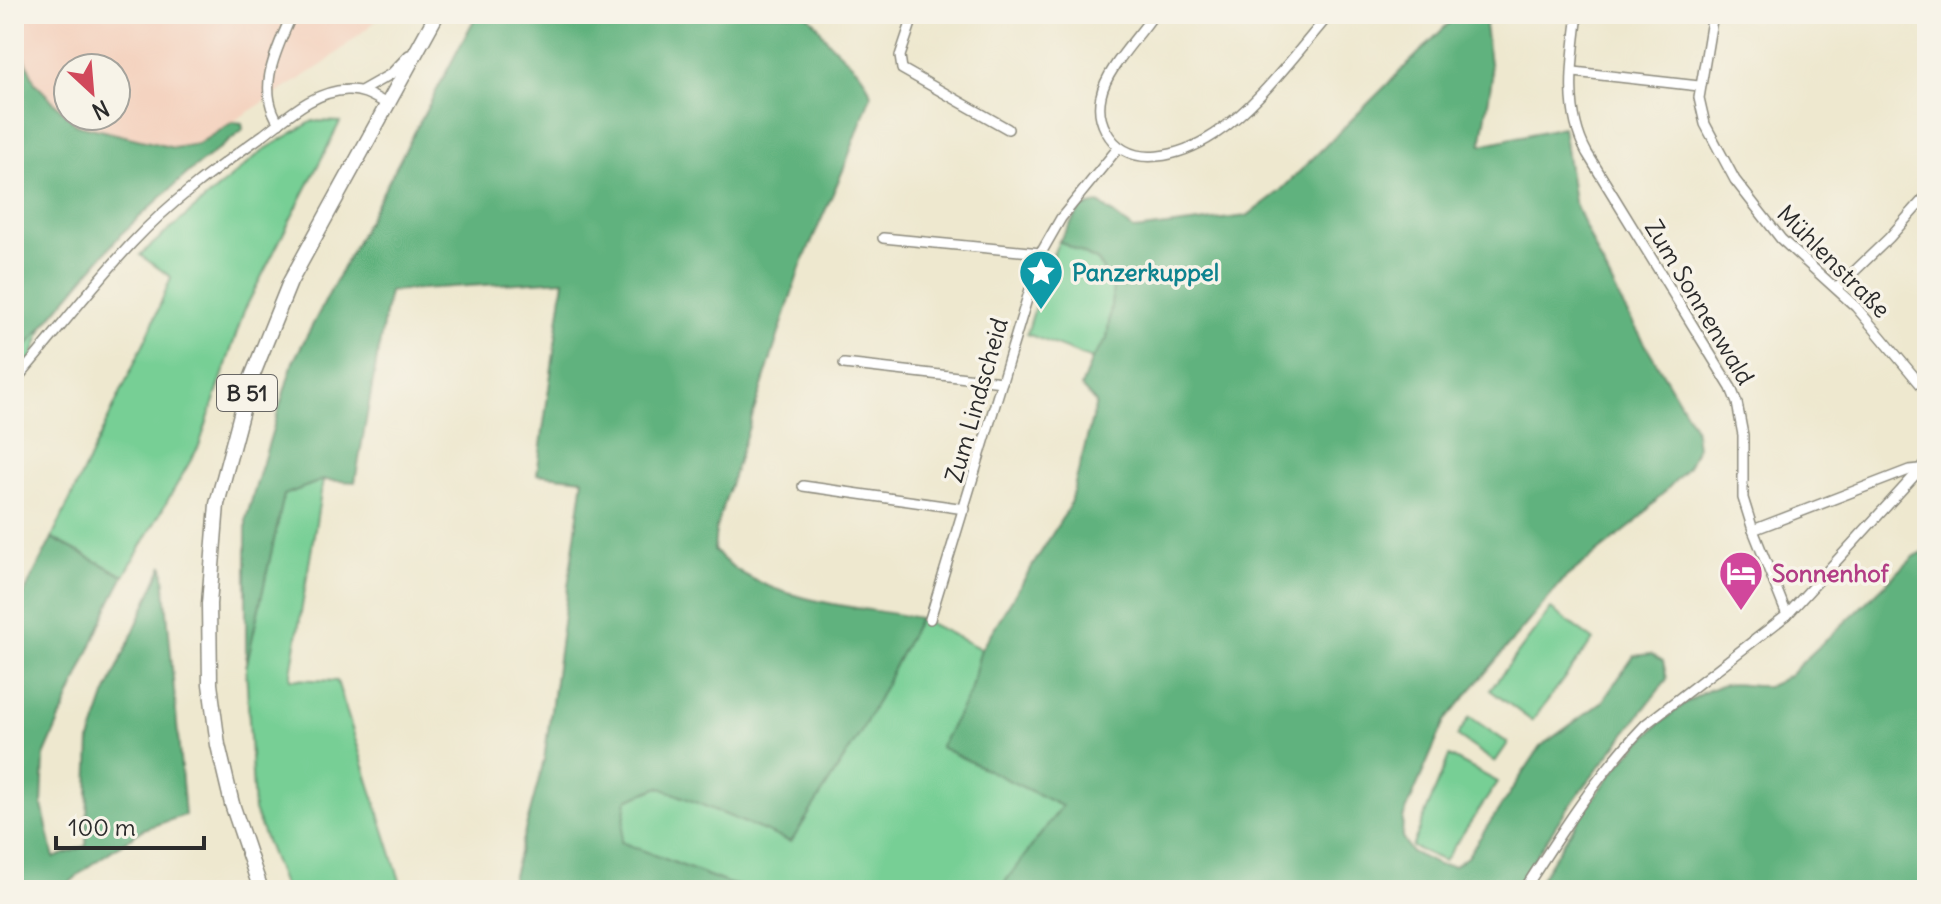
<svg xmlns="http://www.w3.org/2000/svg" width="1941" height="904" font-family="Delius,sans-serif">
<rect width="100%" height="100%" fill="#f7f3e8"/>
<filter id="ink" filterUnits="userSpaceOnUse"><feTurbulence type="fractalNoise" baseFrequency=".0125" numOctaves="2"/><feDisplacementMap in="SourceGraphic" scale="16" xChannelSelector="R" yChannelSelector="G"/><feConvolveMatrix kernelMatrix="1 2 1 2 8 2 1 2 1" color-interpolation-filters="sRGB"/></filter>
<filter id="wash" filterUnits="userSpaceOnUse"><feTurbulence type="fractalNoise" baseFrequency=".006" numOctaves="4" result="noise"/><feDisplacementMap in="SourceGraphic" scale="32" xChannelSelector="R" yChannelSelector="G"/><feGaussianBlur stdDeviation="1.8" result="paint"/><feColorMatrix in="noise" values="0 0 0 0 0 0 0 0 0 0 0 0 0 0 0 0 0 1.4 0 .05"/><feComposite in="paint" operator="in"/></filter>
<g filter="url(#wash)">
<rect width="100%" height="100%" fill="#eee8cf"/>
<path fill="#f4d3c0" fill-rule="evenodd" d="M14,14h370l-59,49 -127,81 -24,4 -99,-24 -40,-41 -11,-27 -10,-12zM68,68h48v48h-48z"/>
<g fill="#77cf95" stroke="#517d60" stroke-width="2">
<path d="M313,121l27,1 -96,189 -45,135 -75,130 -72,-38 98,-208 21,-53 -31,-22 122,-104z"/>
<path d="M1059,241l39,20 15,28 -6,50 -15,20 -65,-25 19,-64z"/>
<path d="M43,327l-29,81v-47z"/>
<path d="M323,480l-33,199 47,2 66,209h-118l-31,-80 -8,-143 38,-172z"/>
<path d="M1551,609l42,31 -61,81 -42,-31z"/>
<path d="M919,618l62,31 -11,43 -29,55 121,59 -63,84h-245l-27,-7 -107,-41 7,-42 32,-13 132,55 70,-110z"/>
<path d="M1470,717l38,26 -13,19 -38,-26z"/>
<path d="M1449,756l49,26 -54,79 -32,-14z"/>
</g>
<g fill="#61b27e" stroke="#466e54" stroke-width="2">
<path d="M477,14h327c15,8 14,15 24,27 16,18 37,29 43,54l-27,73 -44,100 -84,261 -2,21c45,52 142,56 205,68l-58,114 -70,110 -132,-55 -32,13 -6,42 106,41 27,7h-245l35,-130 39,-281 -46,-5 27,-194 -175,11 -34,191 -32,-2 -39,15 -38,172v-148l47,-157z"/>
<path d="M1458,14h37l-10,12 7,52 -11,67 82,-18 11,75 24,53 26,53 70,118 3,21 -9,20 -53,56 -70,55 -120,143 -42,97 -1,19 9,15 27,13 16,1 13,-9 74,-111 61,-44 32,-46 17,-2 12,7 4,18 -103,134 -50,77h-515l63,-84 -122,-59 30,-55 11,-43 88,-142 27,-104 -15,-16 11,-28 15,-20 6,-50 -15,-28 -39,-20 22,-33 18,-5 35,27 113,-14 33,-25z"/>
<path d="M14,44l10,12 11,27 40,41 99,24 24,-4 35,-22 9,1 1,7 -54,42 -68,62 -107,127z"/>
<path d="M52,538l72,38 -14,27 -66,153 -2,49 12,53 32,-12 4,-106 15,-44 58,-131 22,250 -41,14 -55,37 -28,24h-47v-277z"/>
<path d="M1927,550v340h-393c43,-70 98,-161 173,-199 24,-12 37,-4 60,-5 8,-1 16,-7 22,-11l126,-119z"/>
</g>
</g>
<g filter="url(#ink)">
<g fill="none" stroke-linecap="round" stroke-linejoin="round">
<g stroke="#8c8a7d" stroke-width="12">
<g id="minor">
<path d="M914,14l-14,42 2,13 106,60"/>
<path d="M1154,14c-15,23 -48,55 -53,82 -3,13 -1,24 5,35 23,42 77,24 109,3 43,-28 81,-81 115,-120"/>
<path d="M1578,14c-6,46 -14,98 9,139l144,235 6,15 6,32v63l10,32 34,85"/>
<path d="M1713,14l-14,84 6,26 30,56 46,59 75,68 71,85"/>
<path d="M1574,72l125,14"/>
<path d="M361,91l30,-17 18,-19"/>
<path d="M279,123c-24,-36 -1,-75 13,-109"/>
<path d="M883,238l158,15"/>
<path d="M1837,288l52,-50 38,-43"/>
<path d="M844,364l158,18"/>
<path d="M14,382c40,-46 77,-95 118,-139 39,-42 85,-75 131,-108 25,-19 51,-44 84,-45 15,-1 27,7 40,14"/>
<path d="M803,486l162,23"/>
<path d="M1753,530l156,-60 11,-1"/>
<path d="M930,619l111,-366 20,-35 57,-70"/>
<path d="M1524,890c37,-58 74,-116 122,-166l141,-109 140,-153"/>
</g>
</g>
<g stroke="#8c8a7d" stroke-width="17">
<path id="primary" d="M261,890l-29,-86 -14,-59 -8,-61 -1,-80 8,-100 32,-120 41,-102 147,-268"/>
</g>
<use href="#minor" stroke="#fff" stroke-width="9"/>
<use href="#primary" stroke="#fff" stroke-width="14"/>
</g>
</g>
<defs>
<g id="sight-pin" transform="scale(2.3)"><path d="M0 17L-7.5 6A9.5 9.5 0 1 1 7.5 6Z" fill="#0f9aa8" stroke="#f7f3e8"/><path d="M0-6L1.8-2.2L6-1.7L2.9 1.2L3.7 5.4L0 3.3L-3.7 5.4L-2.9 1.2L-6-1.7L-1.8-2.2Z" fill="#fff"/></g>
<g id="hotel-pin" transform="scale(2.3)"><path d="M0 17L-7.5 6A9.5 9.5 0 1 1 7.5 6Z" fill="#d1479c" stroke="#f7f3e8"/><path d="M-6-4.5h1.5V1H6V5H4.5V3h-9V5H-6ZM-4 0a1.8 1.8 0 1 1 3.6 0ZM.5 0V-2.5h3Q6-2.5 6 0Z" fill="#fff"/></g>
</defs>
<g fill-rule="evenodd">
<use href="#sight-pin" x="1041" y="272"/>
<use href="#hotel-pin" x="1741" y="573"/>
</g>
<g text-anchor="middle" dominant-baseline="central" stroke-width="7" stroke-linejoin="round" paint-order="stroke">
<rect fill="#f7f3e8" stroke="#686764" stroke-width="2" x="217" y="375" width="60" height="36" rx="6"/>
<g font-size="22" font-weight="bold" fill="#2b2b2b">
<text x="247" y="393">B 51</text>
</g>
<g font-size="24" fill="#2b2b2b" stroke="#f7f3e8">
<text transform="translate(1834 261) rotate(45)">Mühlenstraße</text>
<text transform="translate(1700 302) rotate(59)">Zum Sonnenwald</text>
<text transform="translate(976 400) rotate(-74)">Zum Lindscheid</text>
</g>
<g font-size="24" font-weight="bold" fill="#0d838f" stroke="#f7f3e8" text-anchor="start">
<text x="1072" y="272">Panzerkuppel</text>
</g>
<g font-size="24" font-weight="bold" fill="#b23c85" stroke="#f7f3e8" text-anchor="start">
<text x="1772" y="573">Sonnenhof</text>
</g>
</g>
<rect width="1941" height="904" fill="none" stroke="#f7f3e8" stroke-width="48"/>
<g transform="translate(92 92) rotate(154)"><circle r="38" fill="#f7f3e8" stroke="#a5a39c" stroke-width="2"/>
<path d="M0-6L14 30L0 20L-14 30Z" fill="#d1495b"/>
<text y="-12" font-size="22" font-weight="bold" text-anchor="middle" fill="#2b2b2b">N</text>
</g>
<path d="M56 836v12h148v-12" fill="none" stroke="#2b2b2b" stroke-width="4"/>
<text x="68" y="836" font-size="24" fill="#2b2b2b" stroke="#f7f3e8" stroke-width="6" paint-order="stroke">100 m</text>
</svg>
